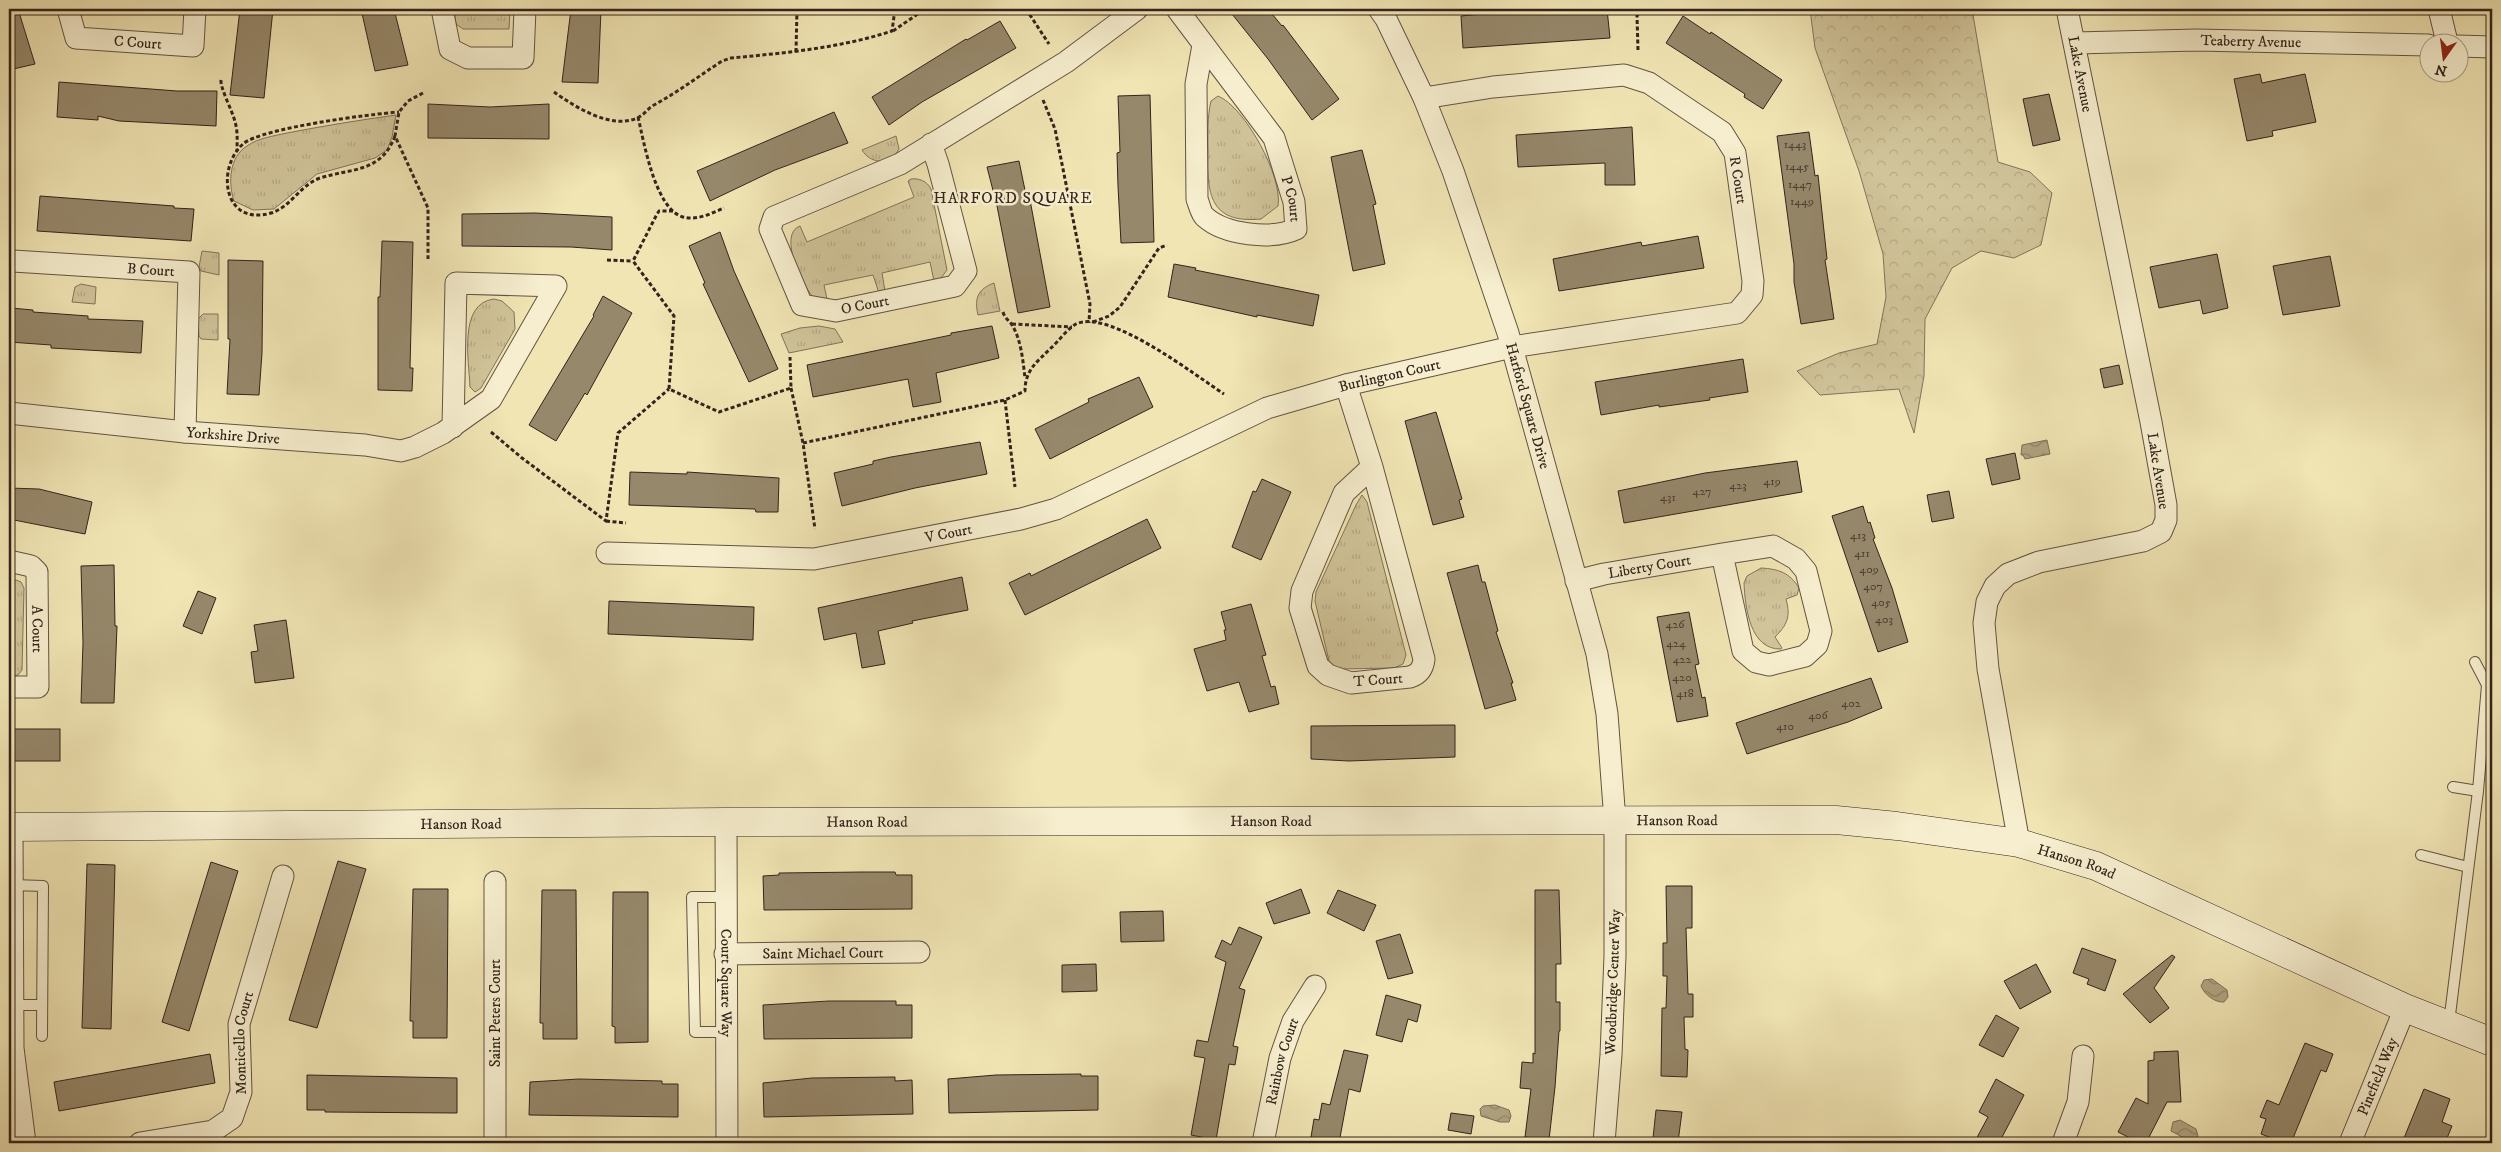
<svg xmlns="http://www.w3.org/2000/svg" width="2501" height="1152" font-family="'IM FELL DW Pica',serif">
<defs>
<pattern id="grass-tufts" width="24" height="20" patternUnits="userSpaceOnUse" patternTransform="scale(1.25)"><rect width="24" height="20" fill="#d1c49a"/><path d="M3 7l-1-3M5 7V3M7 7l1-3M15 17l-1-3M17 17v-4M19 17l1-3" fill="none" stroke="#b4a884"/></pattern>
<pattern id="forest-crowns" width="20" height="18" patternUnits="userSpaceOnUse" patternTransform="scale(1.25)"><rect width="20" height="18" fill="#d1c49a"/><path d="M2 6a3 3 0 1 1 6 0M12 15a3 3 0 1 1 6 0" fill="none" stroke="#b4a884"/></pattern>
<pattern id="water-waves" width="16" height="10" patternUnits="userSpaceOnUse" patternTransform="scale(1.25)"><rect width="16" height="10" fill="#b0a380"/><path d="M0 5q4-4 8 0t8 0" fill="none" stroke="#908468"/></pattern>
</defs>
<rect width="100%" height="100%" fill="#f1e5b4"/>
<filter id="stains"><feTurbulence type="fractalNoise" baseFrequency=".004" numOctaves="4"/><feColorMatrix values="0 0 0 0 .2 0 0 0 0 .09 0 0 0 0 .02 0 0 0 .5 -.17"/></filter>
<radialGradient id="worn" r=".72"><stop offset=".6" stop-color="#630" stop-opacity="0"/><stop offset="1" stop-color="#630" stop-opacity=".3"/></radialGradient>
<g fill="url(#grass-tufts)" stroke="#82745b">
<path d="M454,9h56l-1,20h-46l-7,-5z"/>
<path d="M1218,96c27,11 65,81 60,110l-17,13c-52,5 -54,-26 -53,-67 0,-18 -1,-34 3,-51z"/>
<path d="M396,115l-4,22 -5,13 -12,8 -58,16 -43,35 -21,1 -19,-9c-6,-18 -5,-44 13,-55 11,-8 27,-10 40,-13 36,-7 73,-13 109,-18z"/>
<path d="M896,136l3,13c-8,16 -28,16 -37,1z"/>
<path d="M911,179c8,-1 16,2 20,10l16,81 -9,12 -4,-1 -4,-19 -48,11 3,18 -6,2 -6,-18 -49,10 3,14 -11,1c-13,-11 -39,-66 -16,-74l7,16 107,-45 -6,-16z"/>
<path d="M202,251l17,2v22l-18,-4 -2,-4z"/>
<path d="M9,277l5,4v17l-5,-6z"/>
<path d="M994,283l6,28 -22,4c-4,-17 0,-26 16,-32z"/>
<path d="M81,284l15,3 -1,17 -23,-2 3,-15z"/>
<path d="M494,299l8,2 12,11 1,17 -34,59 -6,4 -5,-5c-1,-26 -12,-84 24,-88z"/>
<path d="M203,314h15v26l-17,-1 -2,-3 -1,-17z"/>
<path d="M819,326l16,3 8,13 -54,11 -8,-19 19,-6z"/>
<path d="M1362,495l5,7 39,153 -3,9 -9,4 -56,1 -5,-3 -4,-5 -14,-60 1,-9 40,-87z"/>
<path d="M1761,568c18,1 29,5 38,20l-2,7 -11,4c5,18 1,26 -11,38l7,11 -1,1c-31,1 -36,-42 -37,-66l3,-7z"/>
<path d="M16,580l5,2 3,6 -2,82 -4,5 -9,2v-94z"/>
</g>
<path fill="url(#forest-crowns)" stroke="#82745b" d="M1810,9h162l26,153 32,10 22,21 -11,52 -27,13 -33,-7 -29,17 -27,51 -1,57 -10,57 -15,-44 -79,6 -23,-24 42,-18 38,-9 9,-47 -3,-43 -24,-83 -44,-123z"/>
<g fill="url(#water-waves)" stroke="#7e7058">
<path d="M2047,440l3,14 -25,5 -2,-4h-2l1,-10z"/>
<path d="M2212,979l15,11 1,7 -4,5c-9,1 -20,-8 -23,-16l3,-6z"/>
<path d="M1495,1105l14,5 2,6 -2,6h-9l-19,-6 -1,-7 3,-3z"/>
<path d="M2180,1120l16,9 2,7 -2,3 -6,2 -19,-10 2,-9z"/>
</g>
<g fill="#96886b" stroke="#33231c">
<path d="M9,9h9l17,55 -26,6z"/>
<path d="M240,9h33l-9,89 -34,-3z"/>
<path d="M361,9h33l14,56 -33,6z"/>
<path d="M571,9h30l-3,74 -36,-1z"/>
<path d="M1228,9h40l14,17 1,-1 56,74 -27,21 -44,-61z"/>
<path d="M1534,9h73l3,29 -147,10 -2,-32z"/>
<path d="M1683,16l27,18 1,-2 71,48 -19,29 -19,-12 1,-3 -79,-51z"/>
<path d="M1000,21l16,27 -94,54 -33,23 -17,-28 94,-58 1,1z"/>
<path d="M2260,74l2,9 43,-9 11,48 -44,9 1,5 -26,5 -13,-62z"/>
<path d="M59,82l118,9h40l-1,35 -97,-5 -21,-5v4l-41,-3z"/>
<path d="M2049,94l11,46 -27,6 -10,-47z"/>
<path d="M1150,95l4,147 -33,1 -3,-57 -1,-33 3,-1 -2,-56z"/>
<path d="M428,104l62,3 59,-3v35l-121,-1z"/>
<path d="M834,112l14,31 -73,27 -65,31 -13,-30z"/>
<path d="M1632,127l3,58h-30v-22l-87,4 -2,-32z"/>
<path d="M1809,132l6,44 3,-1 9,84 -2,1 9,59 -33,5 -7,-42v-18l-17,-128z"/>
<path d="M1362,150l14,54 -3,1 12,59 -32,7 -22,-114z"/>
<path d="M1019,161l8,39h3l20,107 -32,6 -21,-107 -10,-39z"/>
<path d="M40,196l134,10v2l20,1 -3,32 -154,-10z"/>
<path d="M535,213l77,4v33l-41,-3 -109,-1v-32z"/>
<path d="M720,232l14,39 44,98 -29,13 -39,-83 -7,-15 2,-1 -16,-37z"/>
<path d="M1698,236l6,32 -145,23 -6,-32 88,-17 1,4z"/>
<path d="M382,241l31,1 -3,126h3l-1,23 -34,-1v-93h2z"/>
<path d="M2217,254l11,54 -25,6 -3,-14 -41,8 -9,-41z"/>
<path d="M2330,256l10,50 -57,9 -10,-49z"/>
<path d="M228,260l35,1 -1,92 -3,42 -32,-1 3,-55h-2z"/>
<path d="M1174,264l22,4 -1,2 124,25 -6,31 -56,-11v2l-89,-20z"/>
<path d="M603,296l29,17 -45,82 -2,-2 -29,48 -27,-16 65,-109 -1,-1z"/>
<path d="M11,308l22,2v2l55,4v3l55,2 -2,32 -90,-5v-3l-42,-3z"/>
<path d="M992,326l7,32 -63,15 5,29 -28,5 -5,-28 -95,18 -6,-32 144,-30v-2z"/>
<path d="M1743,359l5,33 -39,6 1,2 -51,7v-2l-58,10 -6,-33z"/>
<path d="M2119,365l4,19 -19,4 -4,-19z"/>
<path d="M1139,377l14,30 -103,52 -15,-30 54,-27 -1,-3z"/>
<path d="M1436,412l26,87 -3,1 5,17 -31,8 -28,-104z"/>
<path d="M980,442l7,32 -72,14 -73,18 -8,-33 39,-9v-3l18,-4z"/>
<path d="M2015,453l5,26 -28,6 -6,-26z"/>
<path d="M1797,461l5,31 -178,31 -6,-32 87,-18z"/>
<path d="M630,472l57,2v-2l92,6 -1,34h-22l-1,-3 -126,-4z"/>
<path d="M1262,479l29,13 -30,68 -29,-13 21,-56 3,1z"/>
<path d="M9,488l30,1 53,13 -7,32 -76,-15z"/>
<path d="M1949,491l5,27 -22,4 -5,-27z"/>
<path d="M1863,506l5,17 2,-1 5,16 -2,1 19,49 16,54 -30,10 -46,-136z"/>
<path d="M1147,519l14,29 -136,67 -16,-32 21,-10 1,3z"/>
<path d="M114,565l1,61h2l-3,77h-33l2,-60 -2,-77z"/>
<path d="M1478,565l4,17h3l13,49 -2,1 17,51h-2l5,17 -31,9 -38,-136z"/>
<path d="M962,577l6,33 -56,11 1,2 -35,8 7,33 -23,4 -6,-35 -32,7 -6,-32z"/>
<path d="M198,591l18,7 -14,36 -19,-8z"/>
<path d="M609,601l145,6 -1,33 -145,-6z"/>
<path d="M1251,604l15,51 -4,1 9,31 4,-1 4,18 -30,8 -10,-30 -32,9 -13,-42 32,-9 -2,-10h2l-5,-18z"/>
<path d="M1689,612l10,52 -4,1 7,33 3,-1 3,19 -31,6 -20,-105z"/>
<path d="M286,620l8,58 -39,5 -4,-31 7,-1 -4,-26z"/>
<path d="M1871,678l11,30 -34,14 -101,32 -11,-31z"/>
<path d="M1455,725v32l-106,4 -38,-2v-33z"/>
<rect x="9" y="729" width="51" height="32"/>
<path d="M338,861l28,8 -49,159 -28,-8z"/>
<path d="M211,862l27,9 -49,160 -27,-9z"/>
<path d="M87,864l28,1 -4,164 -29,-1z"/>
<path d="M862,872h33l1,3h16v34l-148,1 -1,-34 16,-1v-2z"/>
<path d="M1666,886h26v42h-6l2,66h5v23h-9l1,32 3,1 -1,27 -26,-1 1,-68h4l1,-32h-4v-33h4z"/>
<path d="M413,889h35l-1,149h-34v-17h-3z"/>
<path d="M1301,889l9,24 -36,11 -8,-21z"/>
<path d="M542,890h34l1,149h-34v-16h-3z"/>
<path d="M1338,890l38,15 -12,26 -37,-18z"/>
<path d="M1535,890h24l2,74h-5v38h4v29h-1l-4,56 -6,53 -24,-3 6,-48 -11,-1 2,-26 11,1v-10l2,1z"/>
<path d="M613,892h35v150l-33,1v-16l-3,-1z"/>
<path d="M1163,911l1,30 -43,1 -1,-30z"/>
<path d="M1239,927l23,10 -23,51 6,2 -12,56 5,1 -3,18 -6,-1 -13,76 -25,-5 14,-77 -11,-2 3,-16 11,2 18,-80 -11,-5 7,-17 9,5z"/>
<path d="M1400,934l13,39 -25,6 -12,-38z"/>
<path d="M2082,948l34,12 -11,31 -18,-7 2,-5 -16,-6z"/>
<path d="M2172,955l3,2 -21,31 15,20 -19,15 -27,-29z"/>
<path d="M1096,964l1,27 -35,1v-27z"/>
<path d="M2036,964l15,28 -31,17 -16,-28z"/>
<path d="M1386,995l35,10 -4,17 -9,-3 -6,23 -26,-7z"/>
<path d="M829,1001h67v4h16v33l-148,1 -1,-34z"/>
<path d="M1996,1015l23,13 -16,29 -24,-12z"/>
<path d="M2305,1043l28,11 -7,18 -5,-2 -30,73h-6l-24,-9 5,-15 -6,-2 7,-17 12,5z"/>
<path d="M1344,1050l24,5 -8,37 -11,-3 -10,54 -28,-6 3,-18 5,1 3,-17 8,2z"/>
<path d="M2178,1051l3,51h-14l-21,41h-6l-22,-11 18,-34 12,6v-43l6,-1v-8z"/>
<path d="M210,1054l5,29 -156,28 -5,-29z"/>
<path d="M1081,1074v2h17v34l-149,3 -1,-34 48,-4z"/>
<path d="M307,1075l150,3v35l-132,-1v-2h-18z"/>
<path d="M895,1077v4l17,-1 1,34 -149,3 -1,-34 49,-5z"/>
<path d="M579,1079l83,2v3h16v33l-149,-2 1,-33z"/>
<path d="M1996,1079l28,16 -25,48h-25l14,-26 -9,-5z"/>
<path d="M2424,1089l26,10 -8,23 10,4 -7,17h-43z"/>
<path d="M1656,1110l26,2 -4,30 -25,-4z"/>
<path d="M1451,1113l23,3 -3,18 -23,-4z"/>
</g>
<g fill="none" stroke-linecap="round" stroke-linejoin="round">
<g stroke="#625442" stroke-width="12">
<g id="lane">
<path d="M2453,787l25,4"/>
<path d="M2421,855l47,12"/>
<path d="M12,885l31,1 -1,150"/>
<path d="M12,1005h30"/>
<path d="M2449,1023l29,-232 9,-106 -12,-23"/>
<path d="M725,1032h-30l-3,-135h33"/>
</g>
</g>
<g stroke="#625442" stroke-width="23">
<g id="street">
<path id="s1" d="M68,9l8,29 117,8 2,-37"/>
<path d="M442,9l8,40 18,9h55l2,-49"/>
<path id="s2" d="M1177,9l97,129 20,64 2,27c-24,11 -71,6 -91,-12 -4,-3 -6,-13 -8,-18l-1,-115 7,-39"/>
<path id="s3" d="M1379,9l7,10 38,79 29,73 55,162 89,321 10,60 8,107v135l-4,99 -7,88"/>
<path d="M2439,9l8,33"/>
<path id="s4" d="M2075,43l122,-3 231,5"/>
<path d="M2458,46l34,1"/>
<path d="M931,144l7,20 28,107 -11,15 -119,25 -34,-6 -32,-76 4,-12 126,-53 166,-102 71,-53"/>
<path id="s5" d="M13,261l176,11 -4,160"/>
<path d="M1346,385l26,82 52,192c-1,10 -5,15 -14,18l-59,6 -23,-8 -10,-9 -18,-58 2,-17 42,-98 28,-26"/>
<path id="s6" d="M9,413l176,19 180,13 36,6 14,-4 28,-14 48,-34 65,-113 -100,-3 -3,144"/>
<path id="s7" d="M607,553l207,6 207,-40 35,-10 211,-101 79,-23 166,-38 225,-34 15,-18 1,-14 -18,-128 -13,-21 -73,-49 -25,-8 -131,12 -69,11"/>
<path id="s8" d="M9,561l22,5 6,6 1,115h-29"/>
<path id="s9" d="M1576,581l28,-7 118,-20 51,-8 23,13 10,12 15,60 -4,14 -12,11 -36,9 -13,-3 -13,-11 -21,-97"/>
<path id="s10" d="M726,822l1,321"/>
<path d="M12,827l1,221 12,95"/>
<path d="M2019,843l-31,-174 -4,-46 3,-21 8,-16 13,-12 31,-12 104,-21 18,-9 5,-12v-15l-15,-83 -84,-413"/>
<path d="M495,882v261"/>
<path id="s11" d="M725,954l194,-2"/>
<path id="s12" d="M140,1143l73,-12 19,-13 9,-26 -2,-68 44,-148"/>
<path id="s13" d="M1263,1143l17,-85 13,-37 22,-35"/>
<path d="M2063,1143l15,-41 5,-46"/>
<path id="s14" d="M2350,1143l55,-135"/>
</g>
</g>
<g stroke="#33231c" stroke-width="29">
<g id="secondary">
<path id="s15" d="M9,827l717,-5 1110,-2 61,6 122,17 77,23 309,142 87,34"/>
</g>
</g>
<g stroke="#33231c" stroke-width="3" stroke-dasharray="4 2.5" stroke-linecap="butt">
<path d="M1026,9l23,35"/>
<path d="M893,31l32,-22"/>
<path d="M1638,50l-1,-34 4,-7"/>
<path d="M796,52l1,-43"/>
<path d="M221,80c-1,8 12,32 14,42 3,9 2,19 2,29"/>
<path d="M554,92c21,15 59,39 85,25 6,-3 9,-9 15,-12 24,-13 45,-29 68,-44l9,-3c54,-5 109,-10 161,-27l3,-22"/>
<path d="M423,93l-15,8 -9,11 -4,24 33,72v51"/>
<path d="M1043,100l12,29 35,175 -1,19"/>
<path d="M638,117c6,25 17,92 45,100 14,4 29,-4 41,-9"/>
<path d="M395,136c-14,37 -43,32 -75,42 -20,7 -29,29 -49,35 -48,14 -55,-45 -28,-69 18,-16 128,-30 156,-32"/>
<path d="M673,211h-14l-3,5 -23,45 41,55 -5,73 50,23 72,-24 -1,-31"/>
<path d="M607,260l26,1"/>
<path d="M1003,312c2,7 6,8 9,13 9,14 11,36 13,53"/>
<path d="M1093,322l16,-6 11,-9 39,-59 8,-3"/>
<path d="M1012,324l60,3"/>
<path d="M791,388l12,55 12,86"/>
<path d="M1005,400l10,87"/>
<path d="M491,432l31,26 84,63 12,-88 51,-44"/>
<path d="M803,443l202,-43 20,-9c0,-21 12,-29 26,-43 8,-7 16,-19 25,-24 33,-16 120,52 148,70"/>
<path d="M606,521l20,2"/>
</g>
<use href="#lane" stroke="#f6eece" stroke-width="10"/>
<use href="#street" stroke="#f6eece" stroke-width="21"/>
<use href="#secondary" stroke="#f6eece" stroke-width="28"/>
</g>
<g text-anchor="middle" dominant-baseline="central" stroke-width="5" stroke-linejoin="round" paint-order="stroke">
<g font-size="12" fill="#4c3c30">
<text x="1795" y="144">1443</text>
<text x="1797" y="166">1445</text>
<text x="1800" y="184">1447</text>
<text x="1802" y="201">1449</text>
<text x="1772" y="481">419</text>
<text x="1738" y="485">423</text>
<text x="1702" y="491">427</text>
<text x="1668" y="497">431</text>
<text x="1858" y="535">413</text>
<text x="1862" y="553">411</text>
<text x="1869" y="569">409</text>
<text x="1873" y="586">407</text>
<text x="1881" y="602">405</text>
<text x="1884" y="619">403</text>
<text x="1675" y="624">426</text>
<text x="1676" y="643">424</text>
<text x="1682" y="659">422</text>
<text x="1682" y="677">420</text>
<text x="1685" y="693">418</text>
<text x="1851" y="703">402</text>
<text x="1818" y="715">406</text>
<text x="1785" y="726">410</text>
</g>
<g font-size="15" fill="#33231c" stroke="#f6eece">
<text stroke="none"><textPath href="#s4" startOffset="176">Teaberry Avenue</textPath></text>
<text stroke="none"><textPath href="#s1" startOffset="92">C Court</textPath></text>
<text transform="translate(2080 74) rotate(79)">Lake Avenue</text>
<text transform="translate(1738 180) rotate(81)">R Court</text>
<text stroke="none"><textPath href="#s2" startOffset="225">P Court</textPath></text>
<text stroke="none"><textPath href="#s5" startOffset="138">B Court</textPath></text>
<text transform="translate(865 305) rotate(-11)">O Court</text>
<text stroke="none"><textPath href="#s7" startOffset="815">Burlington Court</textPath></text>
<text stroke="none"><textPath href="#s3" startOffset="425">Harford Square Drive</textPath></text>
<text stroke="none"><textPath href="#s6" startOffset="225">Yorkshire Drive</textPath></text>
<text transform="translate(2158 471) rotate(81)">Lake Avenue</text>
<text stroke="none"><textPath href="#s7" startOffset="344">V Court</textPath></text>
<text stroke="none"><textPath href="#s9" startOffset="75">Liberty Court</textPath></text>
<text stroke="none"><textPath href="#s8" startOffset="88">A Court</textPath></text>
<text transform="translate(1378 680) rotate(-4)">T Court</text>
<text stroke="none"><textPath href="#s15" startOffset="1668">Hanson Road</textPath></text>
<text stroke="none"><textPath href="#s15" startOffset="858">Hanson Road</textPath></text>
<text stroke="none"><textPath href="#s15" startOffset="1262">Hanson Road</textPath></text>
<text stroke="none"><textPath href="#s15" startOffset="452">Hanson Road</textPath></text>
<text stroke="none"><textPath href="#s15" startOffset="2072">Hanson Road</textPath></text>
<text stroke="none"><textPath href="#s11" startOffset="98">Saint Michael Court</textPath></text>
<text transform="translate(1613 982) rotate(-88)">Woodbridge Center Way</text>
<text stroke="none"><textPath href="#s10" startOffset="161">Court Square Way</textPath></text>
<text transform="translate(495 1013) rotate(-90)">Saint Peters Court</text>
<text stroke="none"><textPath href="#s12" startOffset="174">Monticello Court</textPath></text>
<text stroke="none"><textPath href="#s13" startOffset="84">Rainbow Court</textPath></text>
<text stroke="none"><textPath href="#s14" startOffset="72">Pinefield Way</textPath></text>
</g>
<g font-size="16" letter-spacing="1" fill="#33231c" stroke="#f6eece">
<text x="1013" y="198">HARFORD SQUARE</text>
</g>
</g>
<rect width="2501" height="1152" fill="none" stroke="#f1e5b4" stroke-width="30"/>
<rect x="10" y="10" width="2481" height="1132" fill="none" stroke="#33231c" stroke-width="2.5"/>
<rect x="15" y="15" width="2471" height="1122" fill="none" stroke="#33231c"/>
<g transform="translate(2444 58) rotate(194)"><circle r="24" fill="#f6eece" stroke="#a89d87"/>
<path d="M0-4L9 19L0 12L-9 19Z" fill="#8f2418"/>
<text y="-8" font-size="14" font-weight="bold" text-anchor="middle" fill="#33231c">N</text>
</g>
<rect width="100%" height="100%" filter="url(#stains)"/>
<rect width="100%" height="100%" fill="url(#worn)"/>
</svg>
